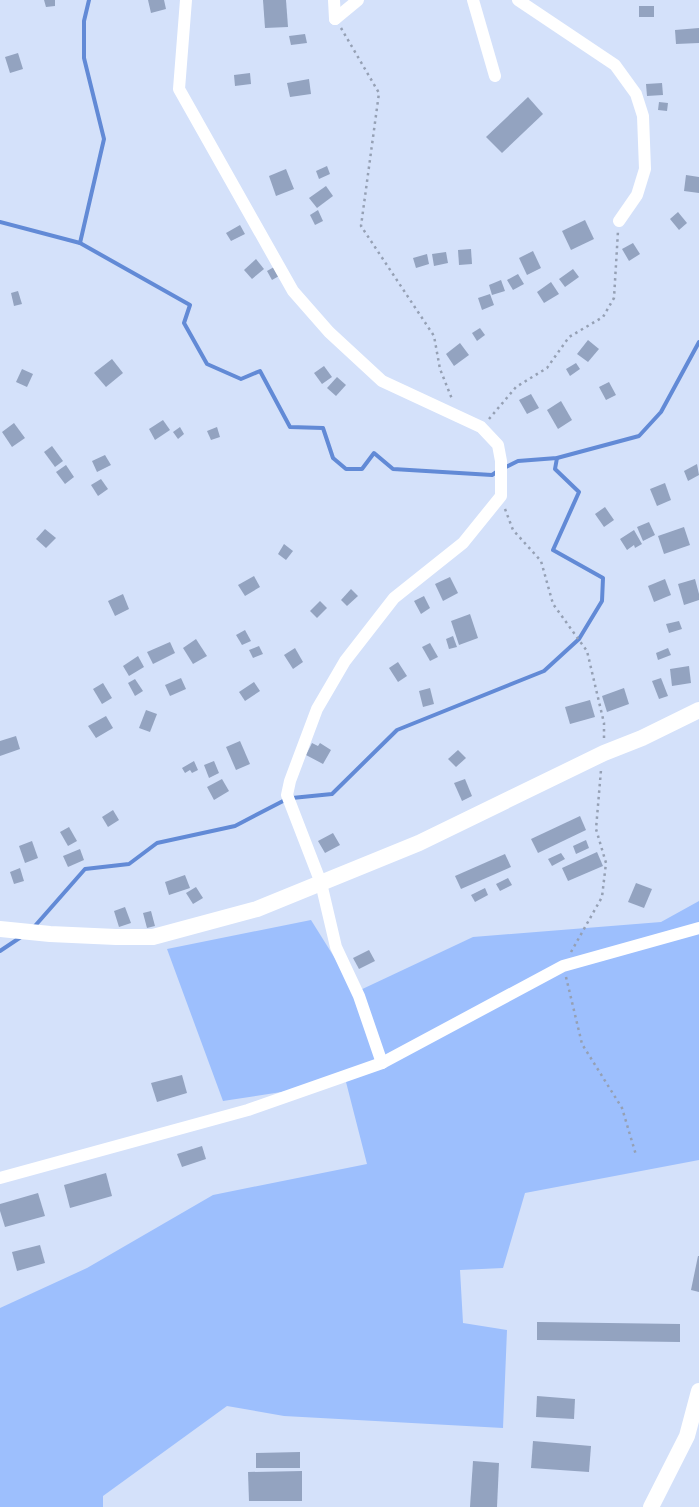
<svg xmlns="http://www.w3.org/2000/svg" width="699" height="1507" font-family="Mulish,sans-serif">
<rect width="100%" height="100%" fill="#d4e1fa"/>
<path fill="#9dbffd" d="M699,901v259l-174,33 -22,75 -43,2 3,53 44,7 -4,98 -219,-12 -57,-10 -124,90v11h-103v-199l87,-40 126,-73 154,-31 -21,-82 -123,19 -56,-152 144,-29 45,72 117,-55 188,-15z"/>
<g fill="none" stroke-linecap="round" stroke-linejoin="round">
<g stroke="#628ad6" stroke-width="4">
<path d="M0,222l80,21 110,62 -6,18 23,41 34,15 19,-8 30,56 33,1 10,30 13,11h16l12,-16 19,16 99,6 6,-4"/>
<path d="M80,243l24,-104 -20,-81v-37l5,-21"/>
<path d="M504,468l14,-7 39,-3 82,-22 22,-24 38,-70"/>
<path d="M292,798l40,-4 65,-64 147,-59 35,-32 23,-38 1,-23 -50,-28 26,-58 -24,-23 2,-11"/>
<path d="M34,927l51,-58 44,-5 28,-21 78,-17 50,-26"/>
<path d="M0,951l21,-14"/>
</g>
</g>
<g fill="#93a3c0">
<path d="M44,0h11v6l-9,1z"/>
<path d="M148,0h16l2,9 -15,4z"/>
<path d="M263,0h23l2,27 -23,1z"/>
<rect x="639" y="6" width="15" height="11"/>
<path d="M699,28v15l-23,1 -1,-14z"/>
<path d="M305,34l2,9 -16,2 -2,-9z"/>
<path d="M18,53l5,16 -13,4 -5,-16z"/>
<path d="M250,73l1,11 -16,2 -1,-11z"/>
<path d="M309,79l2,15 -21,3 -3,-14z"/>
<path d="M662,83l1,12 -16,1 -1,-12z"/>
<path d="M528,97l15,17 -41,39 -16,-16z"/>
<path d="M659,102l9,1 -1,8 -9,-1z"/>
<path d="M327,166l3,8 -11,5 -3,-8z"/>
<path d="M286,169l8,20 -18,7 -7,-20z"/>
<path d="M686,175l13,2v16l-15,-2z"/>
<path d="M326,186l7,10 -16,12 -8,-10z"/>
<path d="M318,210l5,11 -8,4 -5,-10z"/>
<path d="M678,212l9,11 -8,7 -9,-11z"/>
<path d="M585,220l9,19 -23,11 -9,-19z"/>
<path d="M240,225l5,9 -14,7 -5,-8z"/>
<path d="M633,243l7,11 -11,7 -7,-12z"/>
<path d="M471,249l1,15 -13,1 -1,-15z"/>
<path d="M533,251l8,17 -14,7 -8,-17z"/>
<path d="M446,252l2,11 -14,3 -2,-12z"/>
<path d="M427,254l2,10 -13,4 -3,-10z"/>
<path d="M256,259l8,10 -12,10 -8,-9z"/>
<path d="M274,267l5,9 -7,4 -5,-9z"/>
<path d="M573,269l6,8 -14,10 -6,-8z"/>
<path d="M518,274l6,10 -11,6 -6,-10z"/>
<path d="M501,280l4,11 -13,4 -3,-10z"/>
<path d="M551,282l8,12 -15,9 -7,-11z"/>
<path d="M18,291l4,13 -8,2 -3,-13z"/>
<path d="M490,294l4,11 -12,5 -4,-12z"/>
<path d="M480,328l5,7 -8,6 -5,-8z"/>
<path d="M588,340l11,9 -11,13 -11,-8z"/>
<path d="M460,343l9,12 -15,11 -8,-12z"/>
<path d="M112,359l11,14 -17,14 -12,-14z"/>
<path d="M576,363l4,6 -10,7 -4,-7z"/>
<path d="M324,366l8,11 -10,7 -8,-11z"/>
<path d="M22,369l11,5 -6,13 -11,-5z"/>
<path d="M337,377l9,8 -10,11 -9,-8z"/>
<path d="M609,382l7,13 -10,5 -7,-13z"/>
<path d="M531,394l8,14 -12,6 -8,-14z"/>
<path d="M561,401l11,19 -14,9 -11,-19z"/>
<path d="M163,420l7,10 -15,10 -6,-11z"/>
<path d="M14,423l11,15 -13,9 -10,-15z"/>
<path d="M180,427l4,7 -6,5 -5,-7z"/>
<path d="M217,427l3,10 -9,3 -4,-9z"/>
<path d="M52,446l11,15 -8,6 -11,-15z"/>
<path d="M105,455l6,10 -14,7 -5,-11z"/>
<path d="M697,464l2,11 -11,6 -4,-10z"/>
<path d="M66,465l8,12 -9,7 -9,-12z"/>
<path d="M101,479l7,10 -10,7 -7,-11z"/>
<path d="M665,483l6,17 -14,6 -7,-17z"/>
<path d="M605,507l9,13 -10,7 -9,-13z"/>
<path d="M649,522l6,13 -12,6 -6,-14z"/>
<path d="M684,527l6,18 -26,9 -6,-18z"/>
<path d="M45,529l11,9 -10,10 -10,-9z"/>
<path d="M634,530l8,14 -7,4 -1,-3 -7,5 -7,-11z"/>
<path d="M284,544l9,7 -7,9 -8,-6z"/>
<path d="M254,576l6,11 -15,9 -7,-11z"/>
<path d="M450,577l8,16 -15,8 -8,-17z"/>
<path d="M665,579l6,16 -17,7 -6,-16z"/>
<path d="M695,579l4,15v6l-15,5 -6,-21z"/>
<path d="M351,589l7,7 -11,10 -6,-6z"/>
<path d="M123,594l6,15 -14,7 -7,-15z"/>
<path d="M424,596l6,12 -9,6 -7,-13z"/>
<path d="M320,601l7,7 -10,10 -7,-7z"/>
<path d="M470,614l8,24 -19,7 -8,-24z"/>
<path d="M679,621l3,8 -13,4 -3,-9z"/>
<path d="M245,630l6,11 -9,4 -6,-10z"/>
<path d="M453,636l4,11 -8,2 -3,-10z"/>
<path d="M196,639l11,17 -14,8 -10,-16z"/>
<path d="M170,642l5,11 -22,11 -6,-12z"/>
<path d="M430,643l8,14 -8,4 -8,-14z"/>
<path d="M259,646l4,8 -10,4 -4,-8z"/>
<path d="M295,648l8,14 -10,7 -9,-14z"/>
<path d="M668,648l3,7 -13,5 -2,-7z"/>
<path d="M138,656l6,11 -15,9 -6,-10z"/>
<path d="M398,662l9,14 -9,6 -9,-14z"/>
<path d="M689,666l2,17 -19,3 -2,-17z"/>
<path d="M181,678l5,11 -16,7 -5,-11z"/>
<path d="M661,678l7,18 -9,3 -7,-18z"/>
<path d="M135,679l8,12 -8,5 -7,-13z"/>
<path d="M254,682l6,9 -15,10 -6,-9z"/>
<path d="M103,683l9,15 -10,6 -9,-15z"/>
<path d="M430,688l4,16 -11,3 -4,-16z"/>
<path d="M624,688l5,16 -22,8 -5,-16z"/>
<path d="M590,700l5,17 -25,7 -5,-17z"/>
<path d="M146,710l11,4 -7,18 -11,-4z"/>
<path d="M106,716l7,12 -17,10 -8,-12z"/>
<path d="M16,736l4,13 -20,7v-15z"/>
<path d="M240,741l10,23 -14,6 -10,-23z"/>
<path d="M312,743l6,3 2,-3 11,7 -8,14 -17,-9z"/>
<path d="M458,750l8,8 -10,9 -8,-8z"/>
<path d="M194,761l4,9 -6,3 -2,-3 -5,3 -3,-5z"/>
<path d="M214,761l5,12 -10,5 -5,-13z"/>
<path d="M222,779l7,12 -15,9 -7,-13z"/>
<path d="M465,779l7,17 -10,5 -8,-18z"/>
<path d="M113,810l6,10 -11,7 -6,-10z"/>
<path d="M580,816l6,14 -48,23 -7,-14z"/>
<path d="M69,827l8,14 -9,5 -8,-14z"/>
<path d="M333,833l7,12 -15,8 -7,-12z"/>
<path d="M586,840l3,8 -13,6 -3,-8z"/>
<path d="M32,841l6,17 -13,5 -6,-17z"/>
<path d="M80,849l4,11 -16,7 -5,-11z"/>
<path d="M597,852l6,14 -35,15 -6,-13z"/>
<path d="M561,853l4,6 -13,7 -4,-7z"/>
<path d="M505,854l6,13 -50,22 -6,-13z"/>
<path d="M20,868l4,13 -10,3 -4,-12z"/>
<path d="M185,875l5,13 -21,7 -4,-13z"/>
<path d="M508,878l4,7 -12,6 -4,-7z"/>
<path d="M636,883l16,6 -8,19 -16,-6z"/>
<path d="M196,887l7,11 -10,6 -7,-11z"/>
<path d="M485,888l3,7 -13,7 -4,-7z"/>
<path d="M125,907l6,16 -12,4 -5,-16z"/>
<path d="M151,911l4,15 -8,2 -4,-15z"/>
<path d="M369,950l6,11 -16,8 -6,-11z"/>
<path d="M182,1075l5,18 -30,9 -6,-19z"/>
<path d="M202,1146l4,13 -24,8 -5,-13z"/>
<path d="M106,1173l6,23 -42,12 -6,-23z"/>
<path d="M38,1193l7,23 -40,11 -5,-16v-7z"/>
<path d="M40,1245l5,18 -28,8 -5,-19z"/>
<path d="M698,1256h1v36l-8,-2z"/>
<path d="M537,1322l143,2v18l-143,-2z"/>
<path d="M537,1396l38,3 -1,20 -38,-2z"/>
<path d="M533,1441l58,5 -2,26 -58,-4z"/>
<path d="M300,1452v16h-44v-15z"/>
<path d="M473,1461l26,2 -2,44h-27z"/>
<path d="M302,1471v30h-53l-1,-29z"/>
</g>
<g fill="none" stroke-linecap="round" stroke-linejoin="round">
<g stroke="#95a0b4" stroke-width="2.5" stroke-dasharray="2.5 4" stroke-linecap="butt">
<path d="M341,28l38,65 -18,133 73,110 6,33 12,30"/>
<path d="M489,419l27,-32 31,-19 22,-31 34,-20 11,-19 4,-67"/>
<path d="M505,509l8,21 28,31 12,43 34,47 17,72v16"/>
<path d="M571,952l31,-55 4,-34 -10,-34 5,-59"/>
<path d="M566,977l16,67 40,64 14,47"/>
</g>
<g stroke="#fff" stroke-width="12">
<path d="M186,0l-7,89 114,202 36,41 53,49 99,46 17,18 3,16v35l-38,47 -69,55 -49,63 -28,48 -27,72 -3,14 34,88 15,64 23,49 23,67"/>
<path d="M334,0l1,19"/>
<path d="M473,0l22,76"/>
<path d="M518,0l97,65 21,29 7,22 2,53 -8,26 -18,26"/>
<path d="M335,19l23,-19"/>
<path d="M0,1178l248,-68 134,-47 181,-97 136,-38"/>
</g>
<g stroke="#fff" stroke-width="16">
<path d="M0,929l50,5 66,3h37l104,-28 162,-66 185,-90 38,-15 57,-28"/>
<path d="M651,1507l36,-71 12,-45"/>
</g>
</g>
</svg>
